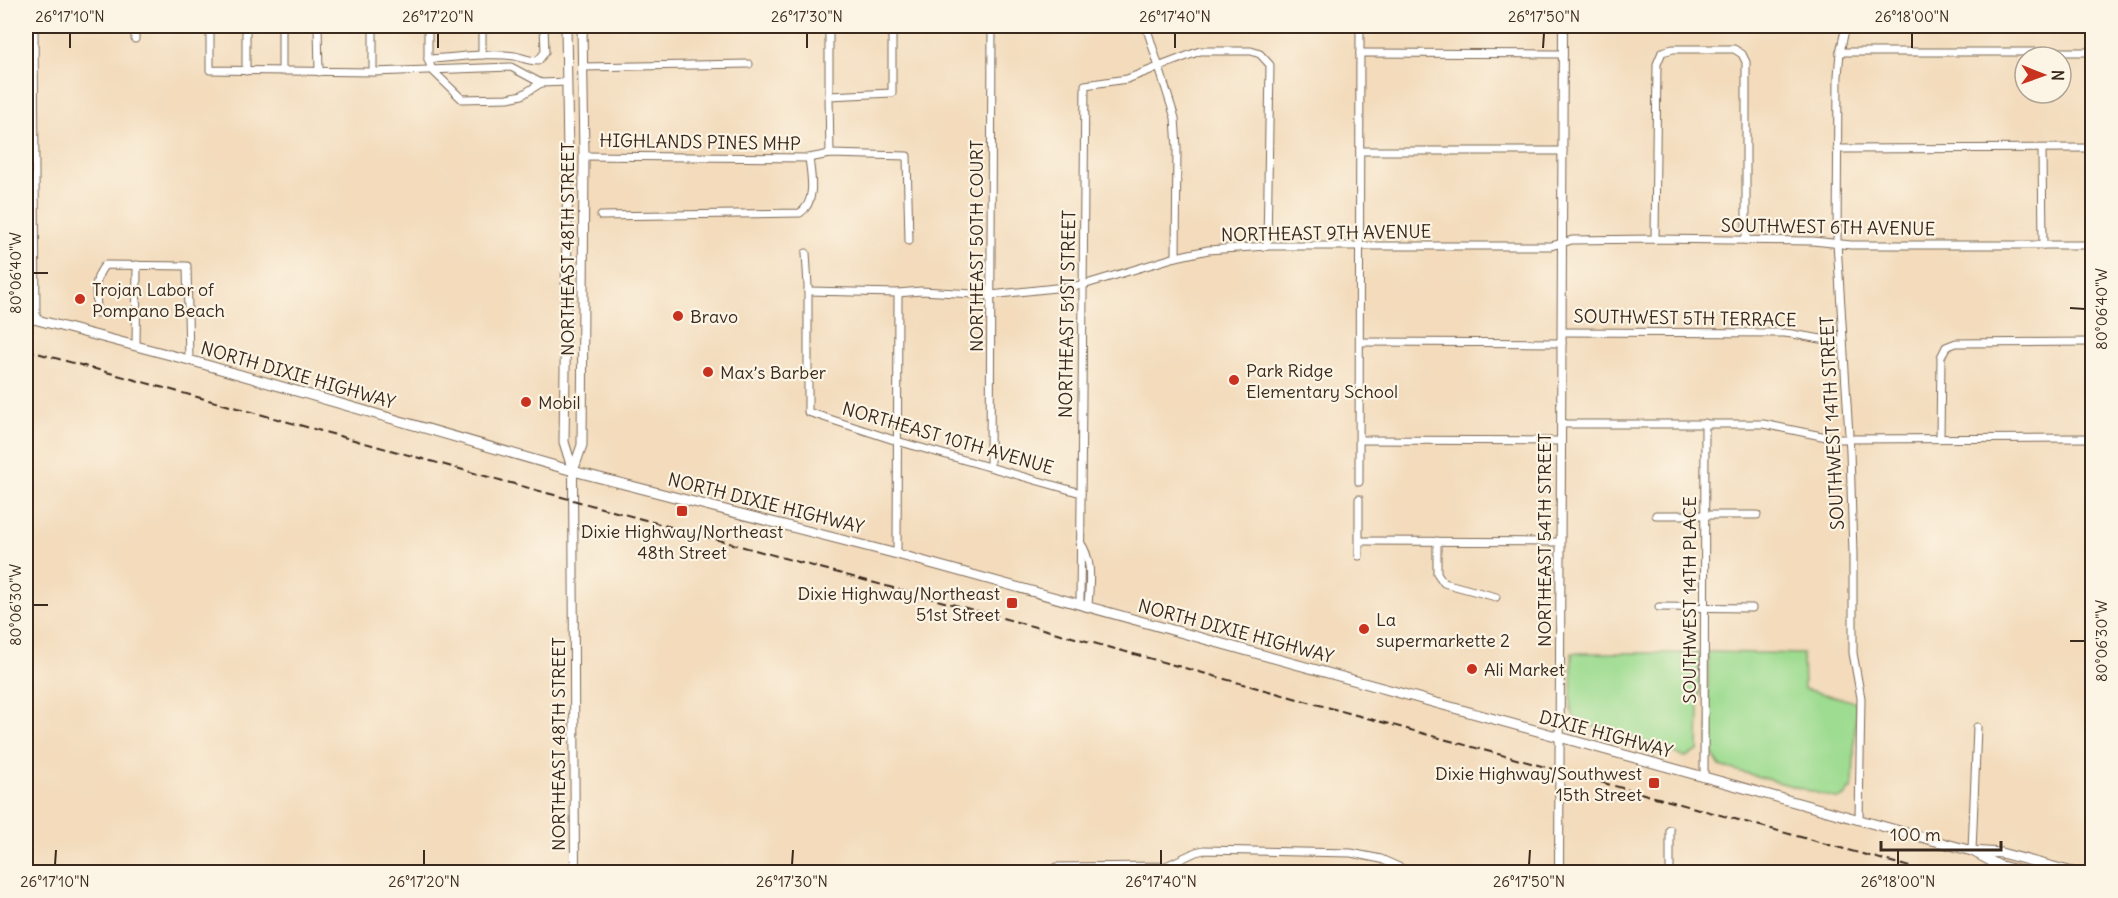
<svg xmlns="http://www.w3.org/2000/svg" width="2118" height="898" font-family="Delius,sans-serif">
<rect width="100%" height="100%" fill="#fcf5e5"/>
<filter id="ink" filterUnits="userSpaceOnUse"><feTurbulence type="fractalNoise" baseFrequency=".0167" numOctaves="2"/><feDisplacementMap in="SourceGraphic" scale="12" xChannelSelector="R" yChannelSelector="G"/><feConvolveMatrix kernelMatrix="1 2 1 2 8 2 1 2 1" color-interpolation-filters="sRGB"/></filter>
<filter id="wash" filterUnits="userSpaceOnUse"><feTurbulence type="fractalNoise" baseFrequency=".008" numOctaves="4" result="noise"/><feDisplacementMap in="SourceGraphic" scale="24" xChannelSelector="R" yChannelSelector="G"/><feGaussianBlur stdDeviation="1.35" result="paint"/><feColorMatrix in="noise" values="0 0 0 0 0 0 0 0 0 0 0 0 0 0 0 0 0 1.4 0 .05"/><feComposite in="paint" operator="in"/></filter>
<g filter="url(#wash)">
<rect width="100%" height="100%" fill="#f3dbbc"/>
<g fill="#9edc91" stroke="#6c8358" stroke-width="1.5">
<path d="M1708,652l95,2 1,35 52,13 -3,81 -1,6h-3l-3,6 -7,4 -119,-33 -6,-10 -5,-13z"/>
<path d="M1572,653h128l-2,98 -13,6 -50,-18 -54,-16 -7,-6 -3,-7z"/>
</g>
</g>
<g filter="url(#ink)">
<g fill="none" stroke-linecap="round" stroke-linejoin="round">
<g stroke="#7b6855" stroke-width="9">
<g id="minor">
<path d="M34,26l2,294"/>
<path d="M135,26v13"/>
<path d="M210,26v44l163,2 138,-5 30,16"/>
<path d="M246,26v45"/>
<path d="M282,26v45"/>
<path d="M318,26l1,46"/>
<path d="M373,26v46"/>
<path d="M428,26v33l4,11 30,29 46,-1 14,-3 19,-12 26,-1"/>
<path d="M482,26v29"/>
<path d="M829,26v70"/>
<path d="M1146,26l29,92 2,30 -1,109"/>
<path d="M1846,26l-6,26 -2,24 -1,167 13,208 3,103v99l8,45 -2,122"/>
<path d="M1840,52h252"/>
<path d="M1360,53l203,1"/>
<path d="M428,59c28,-1 59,-7 87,-3 8,2 14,5 23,5l7,-9 -1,-26"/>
<path d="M582,67l167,-3"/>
<path d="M1837,149l255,-1"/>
<path d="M2042,149l1,96"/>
<path d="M1360,151h203"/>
<path d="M830,154l-1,-58 63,-3v-67"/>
<path d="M584,156l225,2 21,-4 77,2 2,85"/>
<path d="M601,216l199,-3c17,-11 11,-38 9,-55"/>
<path d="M1655,239l2,-175 5,-12 11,-3h61l8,5 4,8v178"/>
<path d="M806,253l2,33v126l89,29 184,52"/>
<path d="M808,291l90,2 23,-2 70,4 92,-10 93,-28 32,-7 59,-4h284l21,-6 83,-1 158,2 38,4h241"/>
<path d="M97,313c0,-19 -5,-33 8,-48l82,1 2,94"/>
<path d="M1562,332l222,1c20,2 39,8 59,8"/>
<path d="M1360,342l202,1"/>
<path d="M136,346l1,-81"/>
<path d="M1561,424h202l73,15 256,-1"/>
<path d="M1940,438l1,-81 5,-10 10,-4 136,-1"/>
<path d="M1360,440l201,1"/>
<path d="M990,466l2,-440"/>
<path d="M1359,482l1,-456"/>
<path d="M1359,499v57"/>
<path d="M1656,515h101"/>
<path d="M1360,541l200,1"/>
<path d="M1437,541v32l7,10 52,14"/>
<path d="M1080,542c14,19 9,43 8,65"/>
<path d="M897,554l1,-261"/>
<path d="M1080,604l5,-519 42,-6 73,-28h51l9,3 10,11 -3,181"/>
<path d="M1659,607l93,1"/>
<path d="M1704,778l1,-355"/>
<path d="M1972,851l5,-124"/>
<path d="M1056,872v-5l110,-1 30,-14 8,-2 147,3 30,6 29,13"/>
<path d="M1670,872v-42"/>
</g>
</g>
<g stroke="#7b6855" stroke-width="10">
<g id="tertiary">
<path d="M573,471l2,401"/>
<path d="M1559,872l4,-846"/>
</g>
</g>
<g stroke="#7b6855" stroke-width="11">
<g id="secondary">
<path d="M566,26l2,130 -4,286 9,29"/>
<path d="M26,317l163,43 384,111 324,83 1075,297 29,2 72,19"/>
<path d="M573,471l9,-26 2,-289 -2,-130"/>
<path d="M1974,852l24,13 26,7"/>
</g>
</g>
<use href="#minor" stroke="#fff" stroke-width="7"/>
<use href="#tertiary" stroke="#fff" stroke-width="8"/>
<use href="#secondary" stroke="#fff" stroke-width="9"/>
<path stroke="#3b2a1e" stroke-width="2" stroke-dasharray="9 4.5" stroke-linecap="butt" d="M26,350l1902,522"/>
</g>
</g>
<path fill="none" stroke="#3b2a1e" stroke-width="2" d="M70,48v-15M438,48v-15M807,48v-15M1175,48v-15M1543,48l1,-15M1912,48v-15M33,273h15M2070,308l15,1M33,605h15M2070,641h15M55,865l1,-15M424,865v-15M792,865l1,-15M1161,865v-15M1529,865l1,-15M1898,865v-15"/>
<g fill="#c8321e" stroke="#fcf5e5" stroke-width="2">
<circle cx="80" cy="299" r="6"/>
<circle cx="678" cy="316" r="6"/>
<circle cx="708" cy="372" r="6"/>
<circle cx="1234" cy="380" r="6"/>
<circle cx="526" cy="402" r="6"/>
<rect x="676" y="505" width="12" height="12" rx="3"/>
<rect x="1006" y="597" width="12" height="12" rx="3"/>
<circle cx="1364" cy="629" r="6"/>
<circle cx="1472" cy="669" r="6"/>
<rect x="1648" y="777" width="12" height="12" rx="3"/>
</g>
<g text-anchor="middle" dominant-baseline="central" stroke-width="4.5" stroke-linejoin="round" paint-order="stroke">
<g font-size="18" fill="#3b2a1e" stroke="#fcf5e5">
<text transform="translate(700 142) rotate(1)">HIGHLANDS PINES MHP</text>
<text transform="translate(1828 227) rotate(1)">SOUTHWEST 6TH AVENUE</text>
<text transform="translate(1326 233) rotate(-1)">NORTHEAST 9TH AVENUE</text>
<text transform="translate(976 246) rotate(-90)">NORTHEAST 50TH COURT</text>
<text transform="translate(567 249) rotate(-90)">NORTHEAST 48TH STREET</text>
<text transform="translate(1067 314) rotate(-89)">NORTHEAST 51ST STREET</text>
<text transform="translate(1685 318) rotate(1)">SOUTHWEST 5TH TERRACE</text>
<text transform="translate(298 375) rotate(16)">NORTH DIXIE HIGHWAY</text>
<text transform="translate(1832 423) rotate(-93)">SOUTHWEST 14TH STREET</text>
<text transform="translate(948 438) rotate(16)">NORTHEAST 10TH AVENUE</text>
<text transform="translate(766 503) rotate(14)">NORTH DIXIE HIGHWAY</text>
<text transform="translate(1544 540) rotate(-90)">NORTHEAST 54TH STREET</text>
<text transform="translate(1689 600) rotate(-90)">SOUTHWEST 14TH PLACE</text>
<text transform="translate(1236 631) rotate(15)">NORTH DIXIE HIGHWAY</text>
<text transform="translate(1606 734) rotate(15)">DIXIE HIGHWAY</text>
<text transform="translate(558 744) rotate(-90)">NORTHEAST 48TH STREET</text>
</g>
<g font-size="18" fill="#3b2a1e" stroke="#fcf5e5" text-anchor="start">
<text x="92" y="289">Trojan Labor of<tspan x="92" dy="21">Pompano Beach</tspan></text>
<text x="690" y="316">Bravo</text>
<text x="1246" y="370">Park Ridge<tspan x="1246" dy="21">Elementary School</tspan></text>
<text x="720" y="372">Max’s Barber</text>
<text x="538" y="402">Mobil</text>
<text x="682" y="531" text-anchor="middle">Dixie Highway/Northeast<tspan x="682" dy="21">48th Street</tspan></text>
<text x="1000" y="593" text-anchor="end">Dixie Highway/Northeast<tspan x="1000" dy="21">51st Street</tspan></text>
<text x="1376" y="619">La<tspan x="1376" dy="21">supermarkette 2</tspan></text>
<text x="1484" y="669">Ali Market</text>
<text x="1642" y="773" text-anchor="end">Dixie Highway/Southwest<tspan x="1642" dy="21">15th Street</tspan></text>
</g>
</g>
<rect width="2118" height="898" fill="none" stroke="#fcf5e5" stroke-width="66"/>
<g transform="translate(2043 75) rotate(91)"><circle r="28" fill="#fcf5e5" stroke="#afa495" stroke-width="1.5"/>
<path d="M0-4.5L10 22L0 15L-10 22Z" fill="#c8321e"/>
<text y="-9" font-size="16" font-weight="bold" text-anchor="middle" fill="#3b2a1e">N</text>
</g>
<path d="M1881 841v9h120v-9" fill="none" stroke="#3b2a1e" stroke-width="3"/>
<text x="1890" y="841" font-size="18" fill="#3b2a1e" stroke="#fcf5e5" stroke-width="4.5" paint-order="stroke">100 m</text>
<rect x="33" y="33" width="2052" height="832" fill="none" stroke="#3b2a1e" stroke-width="2"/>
<g font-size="15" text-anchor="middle" fill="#3b2a1e">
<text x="70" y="22">26°17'10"N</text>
<text x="438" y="22">26°17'20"N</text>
<text x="807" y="22">26°17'30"N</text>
<text x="1175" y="22">26°17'40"N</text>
<text x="1544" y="22">26°17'50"N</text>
<text x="1912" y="22">26°18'00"N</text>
<text transform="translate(16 273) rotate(-90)" y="5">80°06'40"W</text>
<text transform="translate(2102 309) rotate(-90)" y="5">80°06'40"W</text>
<text transform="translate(16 605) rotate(-90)" y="5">80°06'30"W</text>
<text transform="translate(2102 641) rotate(-90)" y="5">80°06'30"W</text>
<text x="55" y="887">26°17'10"N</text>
<text x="424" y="887">26°17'20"N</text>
<text x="792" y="887">26°17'30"N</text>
<text x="1161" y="887">26°17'40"N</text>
<text x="1529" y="887">26°17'50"N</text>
<text x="1898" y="887">26°18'00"N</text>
</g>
</svg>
